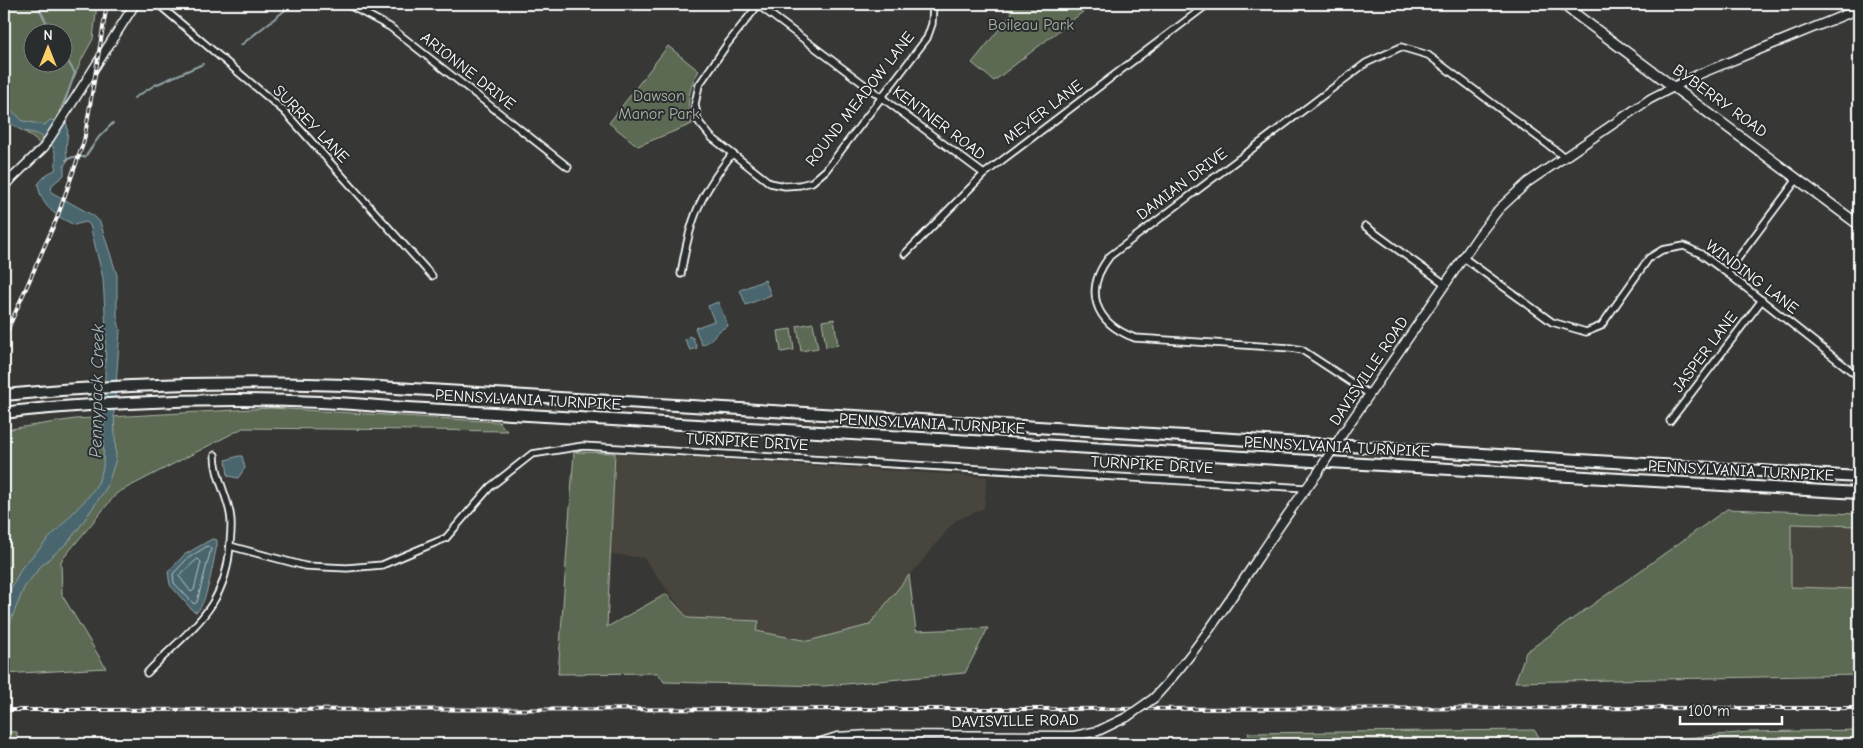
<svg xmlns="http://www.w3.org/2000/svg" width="1863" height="748" font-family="'Comic Neue',sans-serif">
<rect width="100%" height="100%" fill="#373835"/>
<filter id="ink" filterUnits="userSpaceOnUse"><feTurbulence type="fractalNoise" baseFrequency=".02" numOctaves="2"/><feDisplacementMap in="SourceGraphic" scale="10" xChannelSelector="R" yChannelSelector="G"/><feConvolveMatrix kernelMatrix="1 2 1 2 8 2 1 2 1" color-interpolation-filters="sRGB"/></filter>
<g filter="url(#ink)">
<g fill="#47453e">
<path d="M615,453l372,24 -3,31 -29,13 -86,104 -61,16 -53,-10 3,-10 -70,-3 -44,-60 -33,-4z"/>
<path d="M1791,524l68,2v63l-68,-2z"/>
</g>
<g fill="#5b6a52" stroke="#adb4a8" fill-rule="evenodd">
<path d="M4,4h93l-4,35 -11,20 -38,88 -40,-32zM32,32h30v30h-30z"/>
<path d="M1001,4h92l-99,77 -22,-18 40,-50z"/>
<path d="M668,46l31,25c-11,16 -13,35 -7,53l-54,22 -29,-23z"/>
<path d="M834,319l4,26 -12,2 -4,-26z"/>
<path d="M813,323l5,25 -17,3 -4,-25z"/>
<path d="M791,329l3,21 -13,2 -3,-21z"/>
<path d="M271,408l228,14 8,9 -264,-3 -126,65 -56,68 1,34 44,73 -102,6v-244l71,-11z"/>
<path d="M574,452l41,1 -8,174 59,-33 22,24 71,3 -3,10 52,10 61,-16 40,-50 7,56 72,-3 -23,45 -141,13 -160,-4 -6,-9 -100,1z"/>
<path d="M1727,509l132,5v12l-68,-2v63l68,2v86l-344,7 11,-30z"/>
<path d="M1534,730l6,8 82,-1 13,6 113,-11 111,-2v14h-613l5,-3 -3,-8z"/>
<path d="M4,731l13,1v12h-13z"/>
<path d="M857,740l147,3v1h-178z"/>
</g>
<g fill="#4a666e" stroke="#92a3a8">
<path d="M4,103l19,18 22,4 5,-5 16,2c5,11 -3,24 2,38l-4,6v9l-12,10 -1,7 43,24 6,6 17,53v41l3,14 -6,83 2,46 -9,28 -28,41 -11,14 -27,24 -17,22 -20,49v-35l18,-35 66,-70 10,-14 5,-15 3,-139 -3,-51 -13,-53 -4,-3 -12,3c-19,-10 -33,-18 -36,-41l9,-10 8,-4c4,-18 -3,-31 -21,-37 -4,-1 -11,-1 -15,-4 -6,-3 -10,-9 -15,-13z"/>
<path d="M765,280l6,15 -25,10 -6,-15z"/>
<path d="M718,302l10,24c-13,5 -15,15 -26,19l-7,-17 19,-7 -6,-15z"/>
<path d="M689,336l4,2 4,10 -7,2 -5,-10z"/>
<path d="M239,456h3l3,12 -7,10 -10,-2 -2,-16z"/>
<path d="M212,539l5,1v5c-4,17 -9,55 -20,67l-4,-1 -23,-26 -2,-13 16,-17z"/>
</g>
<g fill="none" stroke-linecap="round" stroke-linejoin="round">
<g stroke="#b7c2c5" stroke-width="1">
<path d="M208,546l3,3 -14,53 -3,2 -20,-21 -1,-9 14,-15z"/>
<path d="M198,559l3,3 -7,28 -3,2 -12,-16z"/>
</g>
<g stroke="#92a3a8" stroke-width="2">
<path d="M37,4l14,28"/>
<path d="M241,45l52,-41"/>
<path d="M134,98l21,-13 48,-21"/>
<path d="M59,118l16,-45 -13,-21"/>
<path d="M66,160l7,-3h12l14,-20 14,-14"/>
</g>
<g stroke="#fff" stroke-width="9">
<g id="street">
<path d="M158,4l126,107 148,165"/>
<path d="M347,4l43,23 178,140"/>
<path d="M759,4l-31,39 -29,42 -4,19 3,17 13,16 59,46 15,3 15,-1 12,-3 14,-12 101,-132 5,-14 1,-20"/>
<path d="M758,5l226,169"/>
<path d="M1573,12l5,-8"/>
<path d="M4,174l8,6"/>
<path d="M1365,226l80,58"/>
<path d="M905,254l79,-80 224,-170"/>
<path d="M1464,258l88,64 34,10 15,-6 48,-68 13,-8 22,-4 17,8 26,19 132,104"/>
<path d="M1727,273l71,-95"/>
<path d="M681,274c9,-55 17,-76 51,-120"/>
<path d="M1369,394l-67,-44 -11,-2 -156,-10c-41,-15 -52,-48 -25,-82l256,-193 35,-16 27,8 135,101"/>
<path d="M1670,421l92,-121"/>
<path d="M230,546l75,20 42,2 35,-3 64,-27 44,-51 42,-33 51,-8 723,42"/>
<path d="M147,673c42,-44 80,-64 83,-130 1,-9 2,-21 0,-30 -4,-20 -15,-38 -15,-58"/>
</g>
</g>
<g stroke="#fff" stroke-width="11">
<g id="secondary">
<path d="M4,186l40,-39 91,-143"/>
<path d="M1343,433l136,-198 20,-26 29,-27 122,-83 47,-24 162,-66"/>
<path d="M1154,698c63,-68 107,-151 163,-224"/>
<path d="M815,744l22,-7 32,-2 205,1 24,-5 29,-14"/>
</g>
</g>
<g stroke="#fff" stroke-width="12">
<path id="primary" d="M1562,4l297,221"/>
</g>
<g stroke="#fff" stroke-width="14">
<g id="highway">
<path d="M4,395c114,-11 227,-14 342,-10l1513,92"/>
<path d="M4,413c41,-6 83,-8 125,-10 88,-5 174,-4 262,4l1468,86"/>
</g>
</g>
<use href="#street" stroke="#2a2d2e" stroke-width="5.5"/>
<use href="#secondary" stroke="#2a2d2e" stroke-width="8"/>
<use href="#primary" stroke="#2a2d2e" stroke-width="9"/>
<use href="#highway" stroke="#2a2d2e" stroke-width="10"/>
<g stroke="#fff" stroke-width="4">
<g id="rail">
<path d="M4,338l53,-120 27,-77 23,-137"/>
<path d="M4,710l1855,-2"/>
</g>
</g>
<use href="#rail" stroke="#2a2d2e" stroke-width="2" stroke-dasharray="5.5" stroke-linecap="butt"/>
<g stroke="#fff" stroke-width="11" stroke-linecap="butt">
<g id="secondary-bridge">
<path d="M1317,474l26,-41"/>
<path d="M1127,717l27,-19"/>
</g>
</g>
<use href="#secondary-bridge" stroke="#2a2d2e" stroke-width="8"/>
</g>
</g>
<g text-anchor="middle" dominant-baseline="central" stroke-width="4" stroke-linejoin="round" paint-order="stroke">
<g font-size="16" fill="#adb4a8" stroke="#2a2d2e">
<text x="1031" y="25">Boileau Park</text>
<text x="659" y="96">Dawson<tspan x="659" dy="18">Manor Park</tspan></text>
</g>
<g font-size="16" fill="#fff" stroke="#2a2d2e">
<text transform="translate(468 71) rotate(38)">ARIONNE DRIVE</text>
<text transform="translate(860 99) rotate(-52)">ROUND MEADOW LANE</text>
<text transform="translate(1720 101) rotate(36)">BYBERRY ROAD</text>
<text transform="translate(1043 112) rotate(-37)">MEYER LANE</text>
<text transform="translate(939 123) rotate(37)">KENTNER ROAD</text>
<text transform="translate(311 124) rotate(46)">SURREY LANE</text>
<text transform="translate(1182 184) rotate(-37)">DAMIAN DRIVE</text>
<text transform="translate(1752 277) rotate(37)">WINDING LANE</text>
<text transform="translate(1705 352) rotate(-53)">JASPER LANE</text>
<text transform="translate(1369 371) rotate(-56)">DAVISVILLE ROAD</text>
<text transform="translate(528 400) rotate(3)">PENNSYLVANIA TURNPIKE</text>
<text transform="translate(932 424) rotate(3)">PENNSYLVANIA TURNPIKE</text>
<text transform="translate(747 442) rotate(3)">TURNPIKE DRIVE</text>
<text transform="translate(1337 447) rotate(3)">PENNSYLVANIA TURNPIKE</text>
<text transform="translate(1152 465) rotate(3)">TURNPIKE DRIVE</text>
<text transform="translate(1741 471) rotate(3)">PENNSYLVANIA TURNPIKE</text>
<text transform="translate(1015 721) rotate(-1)">DAVISVILLE ROAD</text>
</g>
<g font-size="18" font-style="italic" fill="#aebabe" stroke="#2a2d2e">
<text transform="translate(97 391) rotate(-89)">Pennypack Creek</text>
</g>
</g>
<rect width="1863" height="748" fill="none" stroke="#2a2d2e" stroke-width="20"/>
<rect x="10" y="10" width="1843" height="728" fill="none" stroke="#fff" stroke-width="2" filter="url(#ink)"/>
<g transform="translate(48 48)"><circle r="24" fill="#2a2d2e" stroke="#7f8182"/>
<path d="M0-4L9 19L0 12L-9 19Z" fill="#ffd166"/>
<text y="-8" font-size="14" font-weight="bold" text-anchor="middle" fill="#ffffff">N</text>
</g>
<path d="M1680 716v8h102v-8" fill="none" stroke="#ffffff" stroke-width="2.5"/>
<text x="1688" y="716" font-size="15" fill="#ffffff" stroke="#2a2d2e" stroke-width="4" paint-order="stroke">100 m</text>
</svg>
